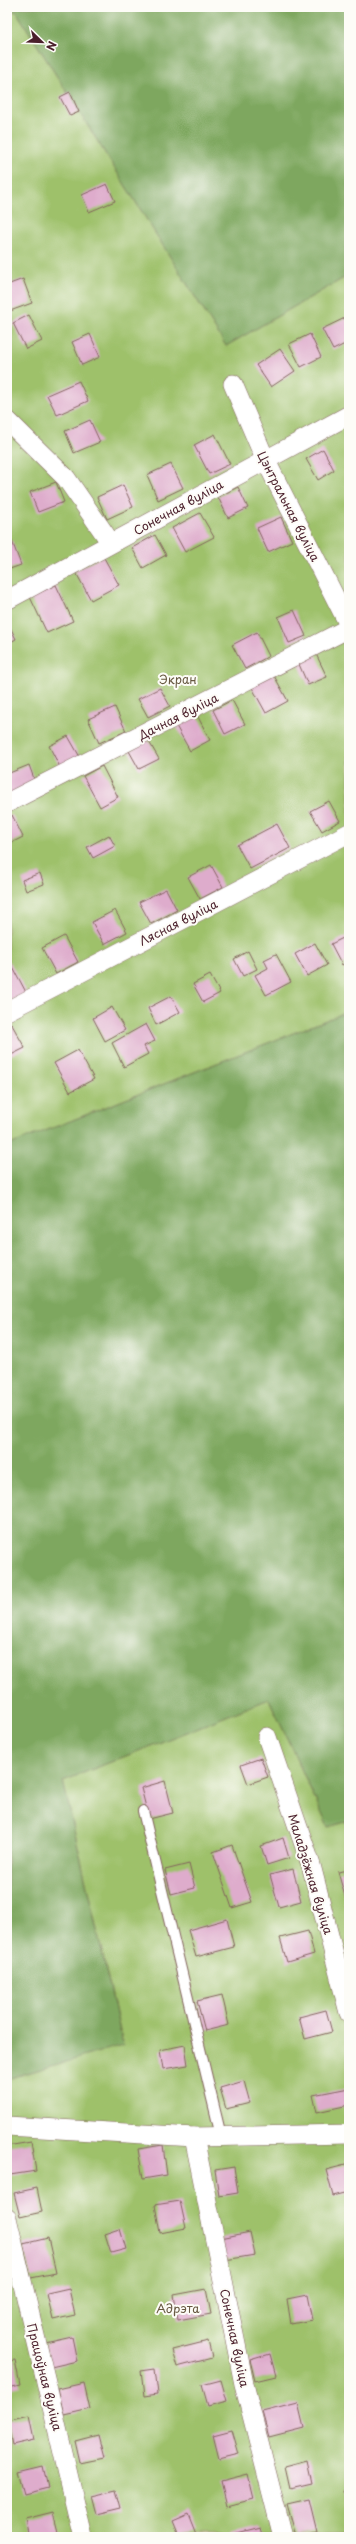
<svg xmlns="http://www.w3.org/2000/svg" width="356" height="2544" font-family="'Playpen Sans',sans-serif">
<rect width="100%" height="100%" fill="#fdfcf7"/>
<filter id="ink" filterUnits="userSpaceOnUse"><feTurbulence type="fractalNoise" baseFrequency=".025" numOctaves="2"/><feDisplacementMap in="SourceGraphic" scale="8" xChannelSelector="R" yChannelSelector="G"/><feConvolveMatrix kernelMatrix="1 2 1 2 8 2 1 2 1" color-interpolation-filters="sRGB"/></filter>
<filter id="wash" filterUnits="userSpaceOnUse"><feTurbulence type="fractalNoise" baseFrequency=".012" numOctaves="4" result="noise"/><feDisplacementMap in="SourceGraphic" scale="16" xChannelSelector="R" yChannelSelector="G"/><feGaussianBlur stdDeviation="0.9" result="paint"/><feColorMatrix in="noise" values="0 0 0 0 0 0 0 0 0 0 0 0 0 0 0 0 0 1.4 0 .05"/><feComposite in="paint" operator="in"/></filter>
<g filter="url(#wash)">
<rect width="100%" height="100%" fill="#eadfbb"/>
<g fill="#9ec16a" stroke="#74704a">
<path d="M16,11l210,335 123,-71v736l-342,135v-1133z"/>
<path d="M269,1699l59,128 21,-6v716h-342v-458l116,-35 -60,-263z"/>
</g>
<g fill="#7ea75e" stroke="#646344">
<path d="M7,7h342v268l-123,71 -210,-335 -9,2z"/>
<path d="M349,1011v810l-21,6 -59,-128 -206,82 60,264 -116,34v-933z"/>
</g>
<g id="blocks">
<g fill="#deaccc">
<path d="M70,92l9,20 -9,4 -10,-19z"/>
<path d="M107,184l8,17 -26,11 -7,-17z"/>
<path d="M23,279l9,24 -22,8 -3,-9v-17z"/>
<path d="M29,315l13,26 -16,8 -13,-26z"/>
<path d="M349,316v26l-16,8 -11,-21z"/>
<path d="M90,334l10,23 -18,8 -10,-23z"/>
<path d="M310,334l11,23 -20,10 -12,-23z"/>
<path d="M280,349l15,22 -24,16 -15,-22z"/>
<path d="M79,381l9,20 -31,14 -10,-20z"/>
<path d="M90,420l10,22 -26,11 -9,-22z"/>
<path d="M215,434l15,30 -21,10 -15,-29z"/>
<path d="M323,449l11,21 -16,10 -12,-21z"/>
<path d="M171,464l12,24 -25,12 -11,-25z"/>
<path d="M56,482l8,20 -26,10 -8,-20z"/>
<path d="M123,485l10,22 -26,12 -10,-22z"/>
<path d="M238,487l10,21 -20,10 -10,-21z"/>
<path d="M200,513l14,24 -29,15 -13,-24z"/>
<path d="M281,517l11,24 -24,11 -11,-24z"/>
<path d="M155,535l11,20 -23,13 -11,-20z"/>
<path d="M12,541l9,24 -14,5v-28z"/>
<path d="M103,556l16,29 -28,15 -16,-29z"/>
<path d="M56,585l17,36 -26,12 -17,-36z"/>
<path d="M294,610l12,26 -17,7 -11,-26z"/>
<path d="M7,621l9,18 -9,5z"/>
<path d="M257,632l12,24 -24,13 -13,-24z"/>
<path d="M316,654l11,23 -19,8 -10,-23z"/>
<path d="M272,672l16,29 -22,12 -16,-29z"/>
<path d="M160,688l10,18 -22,11 -10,-18z"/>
<path d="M232,700l13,24 -20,10 -12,-24z"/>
<path d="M115,707l11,24 -27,12 -11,-24z"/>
<path d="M197,715l13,25 -20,11 -14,-25z"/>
<path d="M68,736l12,21 -20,10 -11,-21z"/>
<path d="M148,740l11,19 -20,10 -10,-18z"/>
<path d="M29,765l7,19 -29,12v-22z"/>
<path d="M102,766l16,31 -18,10 -17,-31z"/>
<path d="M329,801l11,20 -18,10 -12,-20z"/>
<path d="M12,815l11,22 -16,8v-27z"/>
<path d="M277,824l13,24 -40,21 -13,-24z"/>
<path d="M109,835l6,11 -22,12 -6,-11z"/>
<path d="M211,865l12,22 -23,12 -12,-22z"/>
<path d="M40,873l4,11 -18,7 -4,-11z"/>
<path d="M166,889l11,21 -26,14 -12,-22z"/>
<path d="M115,910l12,22 -23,12 -12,-22z"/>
<path d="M349,935v26l-7,4 -11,-21z"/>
<path d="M64,936l14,26 -22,12 -14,-26z"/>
<path d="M315,943l12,22 -20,11 -12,-22z"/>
<path d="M248,951l9,18 -14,7 -9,-17z"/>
<path d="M276,954l15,28 -25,13 -11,-20 13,-7 -4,-8z"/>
<path d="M10,962l17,32 -20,8v-38z"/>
<path d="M210,975l10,18 -17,9 -10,-18z"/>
<path d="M171,996l9,16 -24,13 -8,-17z"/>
<path d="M112,1007l13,23 -20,11 -12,-23z"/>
<path d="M11,1023l14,25 -18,9v-32z"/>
<path d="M146,1024l9,17 -11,5 4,8 -24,13 -12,-24z"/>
<path d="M78,1050l16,29 -24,13 -16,-29z"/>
<path d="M261,1758l7,19 -20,7 -7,-19z"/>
<path d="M165,1781l8,32 -24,6 -8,-31z"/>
<path d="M283,1838l6,20 -22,7 -6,-19z"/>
<path d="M232,1845l20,57 -20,6 -19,-56z"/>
<path d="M189,1864l6,24 -24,6 -6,-24z"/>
<path d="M293,1869l8,32 -22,6 -9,-32z"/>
<path d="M349,1870v29l-3,1 -8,-28z"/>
<path d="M227,1919l7,28 -38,10 -8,-27z"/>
<path d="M308,1931l6,23 -27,8 -7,-24z"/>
<path d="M222,1995l7,30 -24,6 -8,-30z"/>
<path d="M326,2010l6,22 -27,7 -6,-22z"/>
<path d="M185,2045l3,20 -25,4 -3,-19z"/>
<path d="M244,2081l6,22 -24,6 -6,-21z"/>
<path d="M349,2088v17l-32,7 -4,-17z"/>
<path d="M31,2142l5,29 -26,4 -3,-29z"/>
<path d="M163,2145l4,30 -24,4 -5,-30z"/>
<path d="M349,2164v28l-16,4 -7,-26z"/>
<path d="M234,2167l4,26 -19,3 -4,-26z"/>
<path d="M37,2188l5,24 -22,5 -6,-24z"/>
<path d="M180,2201l6,27 -26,5 -5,-28z"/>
<path d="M120,2229l6,20 -15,4 -6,-19z"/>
<path d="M250,2232l5,23 -30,5 -4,-22z"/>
<path d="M48,2238l8,35 -25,5 -8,-34z"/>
<path d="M69,2289l6,26 -22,5 -6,-26z"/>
<path d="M206,2289l5,25 -33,6 -4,-25z"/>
<path d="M307,2295l5,25 -21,4 -4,-25z"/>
<path d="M72,2337l5,24 -26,6 -6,-24z"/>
<path d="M208,2341l4,17 -35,9 -5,-17z"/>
<path d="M270,2354l6,22 -21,5 -5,-21z"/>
<path d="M15,2360l5,25 -13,3v-27z"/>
<path d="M155,2369l3,25 -14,2 -3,-25z"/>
<path d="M221,2380l6,21 -19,5 -6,-21z"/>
<path d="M84,2383l6,26 -26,6 -6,-26z"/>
<path d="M298,2403l6,25 -35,9 -7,-25z"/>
<path d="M29,2416l5,24 -22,5 -5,-24z"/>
<path d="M232,2430l7,24 -20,5 -6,-24z"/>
<path d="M98,2435l6,23 -24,5 -5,-22z"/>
<path d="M307,2460l5,23 -22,5 -5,-22z"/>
<path d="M43,2466l5,22 -24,6 -6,-22z"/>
<path d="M248,2474l6,25 -27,7 -6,-25z"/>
<path d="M349,2489v17h-1l-4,-15z"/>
<path d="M116,2490l5,19 -25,6 -5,-19z"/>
<path d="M309,2500l8,33 -21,4 -9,-32z"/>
<path d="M53,2512l5,20 -29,5 -4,-18z"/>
<path d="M188,2513l8,20 -17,4 -7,-17z"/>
<path d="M260,2527l3,10h-30l-1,-3z"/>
</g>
</g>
</g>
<g filter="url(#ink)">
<use href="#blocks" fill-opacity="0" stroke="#82625d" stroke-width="1"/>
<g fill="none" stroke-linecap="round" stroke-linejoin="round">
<g stroke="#82625d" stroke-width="12">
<path id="service" d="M143,1811l78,325"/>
</g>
<g stroke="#82625d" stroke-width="20">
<g id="minor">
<path d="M233,384l32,75 84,166"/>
<path d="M7,420l59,58 45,65"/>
<path d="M7,600l342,-185"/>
<path d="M7,803l342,-175"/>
<path d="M7,1011l342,-178"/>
<path d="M267,1737l44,128 38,148"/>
<path d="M7,2126l187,11 155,-3"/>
<path d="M194,2137l50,247 39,153"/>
<path d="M7,2218l76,319"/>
</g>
</g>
<use href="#service" stroke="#fff" stroke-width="10"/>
<use href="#minor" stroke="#fff" stroke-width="19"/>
</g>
</g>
<g text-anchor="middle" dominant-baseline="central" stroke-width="4" stroke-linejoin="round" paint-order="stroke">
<g font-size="12" fill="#4a1f2b" stroke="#fdfcf7">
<text transform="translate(289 506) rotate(63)">Цэнтральная вуліца</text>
<text transform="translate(178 507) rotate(-29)">Сонечная вуліца</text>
<text transform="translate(178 716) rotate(-27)">Дачная вуліца</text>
<text transform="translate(178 922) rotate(-27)">Лясная вуліца</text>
<text transform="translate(311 1874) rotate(73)">Маладзёжная вуліца</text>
<text transform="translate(235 2338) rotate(78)">Сонечная вуліца</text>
<text transform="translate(45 2377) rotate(76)">Працоўная вуліца</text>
</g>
<g font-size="12" fill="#675841" stroke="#fdfcf7">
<text x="178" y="679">Экран</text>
<text x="178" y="2308">Адрэта</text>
</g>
</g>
<rect width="356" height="2544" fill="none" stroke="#fdfcf7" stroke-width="24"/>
<g transform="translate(42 42) rotate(113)" stroke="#fdfcf7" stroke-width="3" paint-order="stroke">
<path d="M0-3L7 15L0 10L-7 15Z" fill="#4a1f2b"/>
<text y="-6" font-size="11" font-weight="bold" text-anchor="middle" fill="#4a1f2b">N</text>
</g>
</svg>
